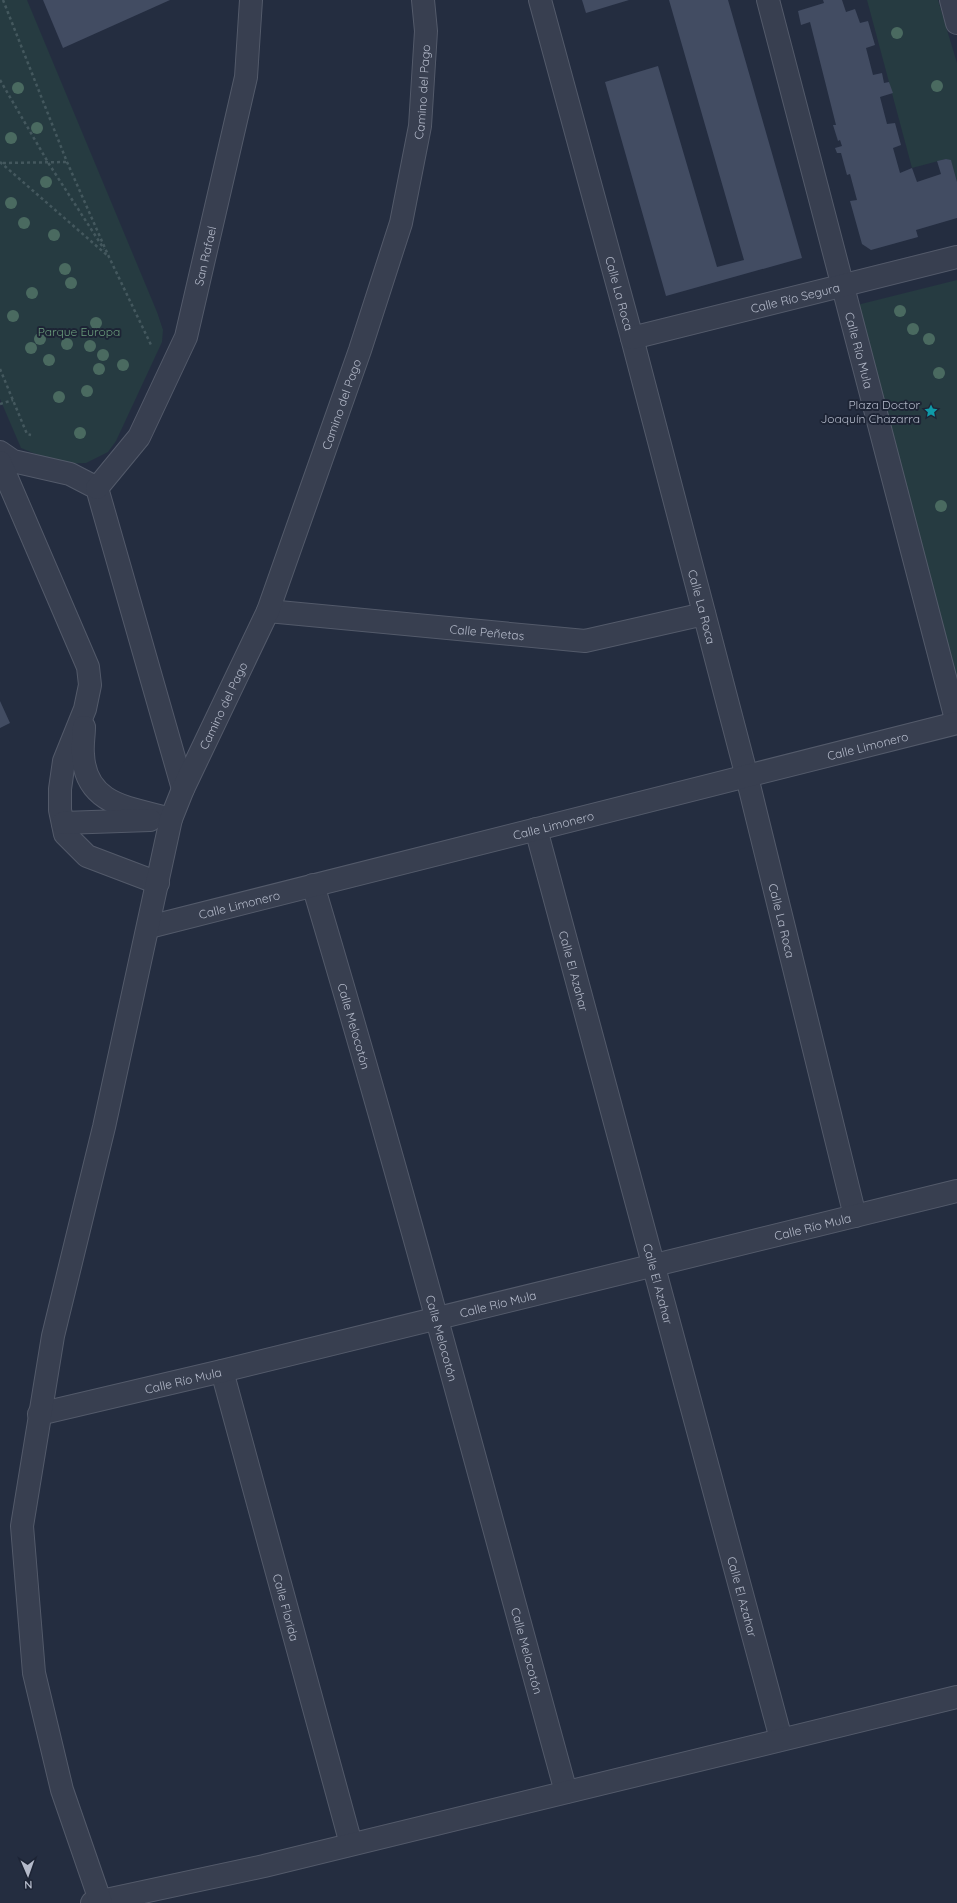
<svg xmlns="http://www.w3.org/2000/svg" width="957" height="1903" font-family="Quicksand,sans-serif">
<rect width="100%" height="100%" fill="#242d40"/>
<g fill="#263b41">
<path d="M0,0h27l130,312 6,18 -1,12 -46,99 -8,11 -22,11 -26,1 -39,-16 -21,-49z"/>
<path d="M867,0h71l19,63v119l-6,-21 -5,-2 -34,9z"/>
<path d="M957,280v412l-100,-387z"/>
</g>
<g fill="#424c62">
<path d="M43,0h127l-107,48z"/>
<path d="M582,0h47l-43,13z"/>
<path d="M669,0h59l74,258 -136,38 -61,-214 53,-16 59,201 27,-7z"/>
<path d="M823,0h19l4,12 9,-3 5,14 8,-2 7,24 -9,3 7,27 9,-2 2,10 5,-1 4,11 -13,4 7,27 8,-1 6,22 -8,3 7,25 12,-5 5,14 24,-8 -4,-13 9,-2 5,1 6,22v36l-41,12 2,7 -47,13 -9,-6 -12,-43 7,-1 -7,-26 -3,1 -6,-22h-4l-2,-5 7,-2 -2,-6 -2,1 -5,-16h3l-26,-103 -9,3 -3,-14 26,-8z"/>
<path d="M0,701l10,22 -10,5z"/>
</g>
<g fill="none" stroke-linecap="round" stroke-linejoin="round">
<g stroke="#535a6a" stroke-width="24">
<g id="street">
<path id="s1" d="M540,0l92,338 115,439 108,439"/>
<path id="s2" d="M768,0l189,723"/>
<path d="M951,0l6,23"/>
<path id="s3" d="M632,338l325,-81"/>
<path d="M0,452l13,9 57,13 27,14 86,301"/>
<path d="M0,462l88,205 2,18 -5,24 -21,52 -4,28v21l5,24 22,22 71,27"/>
<path id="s4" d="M97,488l42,-51 47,-100 60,-260 5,-77"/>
<path id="s5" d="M268,611l317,30 119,-27"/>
<path d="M84,727c0,9 -2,18 -1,27 2,52 49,54 88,65"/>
<path d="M63,823l87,-3"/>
<path id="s6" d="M536,829l245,910"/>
<path id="s7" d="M313,885c90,301 170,605 253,907"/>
<path id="s8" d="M149,927l808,-204"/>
<path id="s9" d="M222,1371l129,473"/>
<path id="s10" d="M39,1414l183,-43 735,-180"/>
<path d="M92,1903l172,-37 693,-169"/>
<path id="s11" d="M101,1903l-39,-113 -28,-117 -12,-147 31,-190 51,-209 67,-308 12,-30 85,-178 92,-261 41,-127 19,-97 6,-95 -3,-31"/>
</g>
</g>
<g stroke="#44585e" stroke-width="2.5" stroke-dasharray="3 3" stroke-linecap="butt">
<path d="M3,0l64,162 42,95 43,90"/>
<path d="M0,80l49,84 55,85"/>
<path d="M0,162l108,94"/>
<path d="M3,163l64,-1"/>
<path d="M0,369l27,65 4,1"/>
<path d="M0,404l13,-4"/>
</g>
<use href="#street" stroke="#383f50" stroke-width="22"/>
</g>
<g fill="#4a6a60">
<circle cx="897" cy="33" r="6"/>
<circle cx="937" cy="86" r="6"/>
<circle cx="18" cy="88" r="6"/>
<circle cx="37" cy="128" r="6"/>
<circle cx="11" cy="138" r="6"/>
<circle cx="46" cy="182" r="6"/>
<circle cx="11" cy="203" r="6"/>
<circle cx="24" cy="223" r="6"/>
<circle cx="54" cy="235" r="6"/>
<circle cx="65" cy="269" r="6"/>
<circle cx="71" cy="283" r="6"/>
<circle cx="32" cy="293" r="6"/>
<circle cx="900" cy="311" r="6"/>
<circle cx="13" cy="316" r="6"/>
<circle cx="96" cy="323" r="6"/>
<circle cx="913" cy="329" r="6"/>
<circle cx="40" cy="339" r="6"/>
<circle cx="929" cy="339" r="6"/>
<circle cx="67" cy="344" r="6"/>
<circle cx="90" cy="346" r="6"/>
<circle cx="31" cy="348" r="6"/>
<circle cx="103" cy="355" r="6"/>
<circle cx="49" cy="360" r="6"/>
<circle cx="123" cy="365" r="6"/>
<circle cx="99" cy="369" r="6"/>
<circle cx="939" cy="373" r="6"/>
<circle cx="87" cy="391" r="6"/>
<circle cx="59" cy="397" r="6"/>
<circle cx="80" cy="433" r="6"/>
<circle cx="941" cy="506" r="6"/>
</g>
<defs>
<g id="sight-bare" transform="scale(1.08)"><path d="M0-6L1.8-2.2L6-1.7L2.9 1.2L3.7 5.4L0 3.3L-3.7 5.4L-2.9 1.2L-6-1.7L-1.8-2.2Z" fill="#0f9aa8" stroke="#1d2435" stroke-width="2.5" paint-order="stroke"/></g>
</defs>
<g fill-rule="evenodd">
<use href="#sight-bare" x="931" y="411"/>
</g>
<g text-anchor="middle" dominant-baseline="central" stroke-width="4" stroke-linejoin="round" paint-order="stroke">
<g font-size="12" fill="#b4baca" stroke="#1d2435">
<text stroke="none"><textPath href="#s11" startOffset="1883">Camino del Pago</textPath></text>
<text stroke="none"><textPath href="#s4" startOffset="260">San Rafael</textPath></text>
<text stroke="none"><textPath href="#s1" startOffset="304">Calle La Roca</textPath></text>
<text stroke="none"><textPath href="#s3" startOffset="168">Calle Río Segura</textPath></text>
<text stroke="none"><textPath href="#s2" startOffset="362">Calle Río Mula</textPath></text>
<text stroke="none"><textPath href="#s11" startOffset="1559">Camino del Pago</textPath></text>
<text stroke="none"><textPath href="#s1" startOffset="628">Calle La Roca</textPath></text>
<text stroke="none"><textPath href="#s5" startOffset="220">Calle Peñetas</textPath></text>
<text stroke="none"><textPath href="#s11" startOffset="1235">Camino del Pago</textPath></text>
<text stroke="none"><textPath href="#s8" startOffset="741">Calle Limonero</textPath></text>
<text stroke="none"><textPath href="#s8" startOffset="417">Calle Limonero</textPath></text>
<text stroke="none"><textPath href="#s8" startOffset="93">Calle Limonero</textPath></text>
<text stroke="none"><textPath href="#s1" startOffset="952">Calle La Roca</textPath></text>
<text stroke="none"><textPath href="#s6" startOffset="147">Calle El Azahar</textPath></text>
<text stroke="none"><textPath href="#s7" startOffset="147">Calle Melocotón</textPath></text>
<text stroke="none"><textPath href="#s10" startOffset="796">Calle Río Mula</textPath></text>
<text stroke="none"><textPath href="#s6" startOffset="471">Calle El Azahar</textPath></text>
<text stroke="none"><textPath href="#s10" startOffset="472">Calle Río Mula</textPath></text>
<text stroke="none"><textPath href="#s7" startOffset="471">Calle Melocotón</textPath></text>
<text stroke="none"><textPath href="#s10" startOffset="148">Calle Río Mula</textPath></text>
<text stroke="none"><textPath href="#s6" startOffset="795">Calle El Azahar</textPath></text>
<text stroke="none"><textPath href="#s9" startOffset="245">Calle Florida</textPath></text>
<text stroke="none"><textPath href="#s7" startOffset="795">Calle Melocotón</textPath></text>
</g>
<g font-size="12" fill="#6a9c7b" stroke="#1d2435">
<text x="79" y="331">Parque Europa</text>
</g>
<g font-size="12" fill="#b4baca" stroke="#1d2435" text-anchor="end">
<text x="920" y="404">Plaza Doctor<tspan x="920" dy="14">Joaquín Chazarra</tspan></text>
</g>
</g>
<g transform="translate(28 1875) rotate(178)" stroke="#1d2435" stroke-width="3" paint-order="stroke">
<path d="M0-3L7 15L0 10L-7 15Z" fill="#b4baca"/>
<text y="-6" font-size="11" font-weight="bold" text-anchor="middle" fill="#b4baca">N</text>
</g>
</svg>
